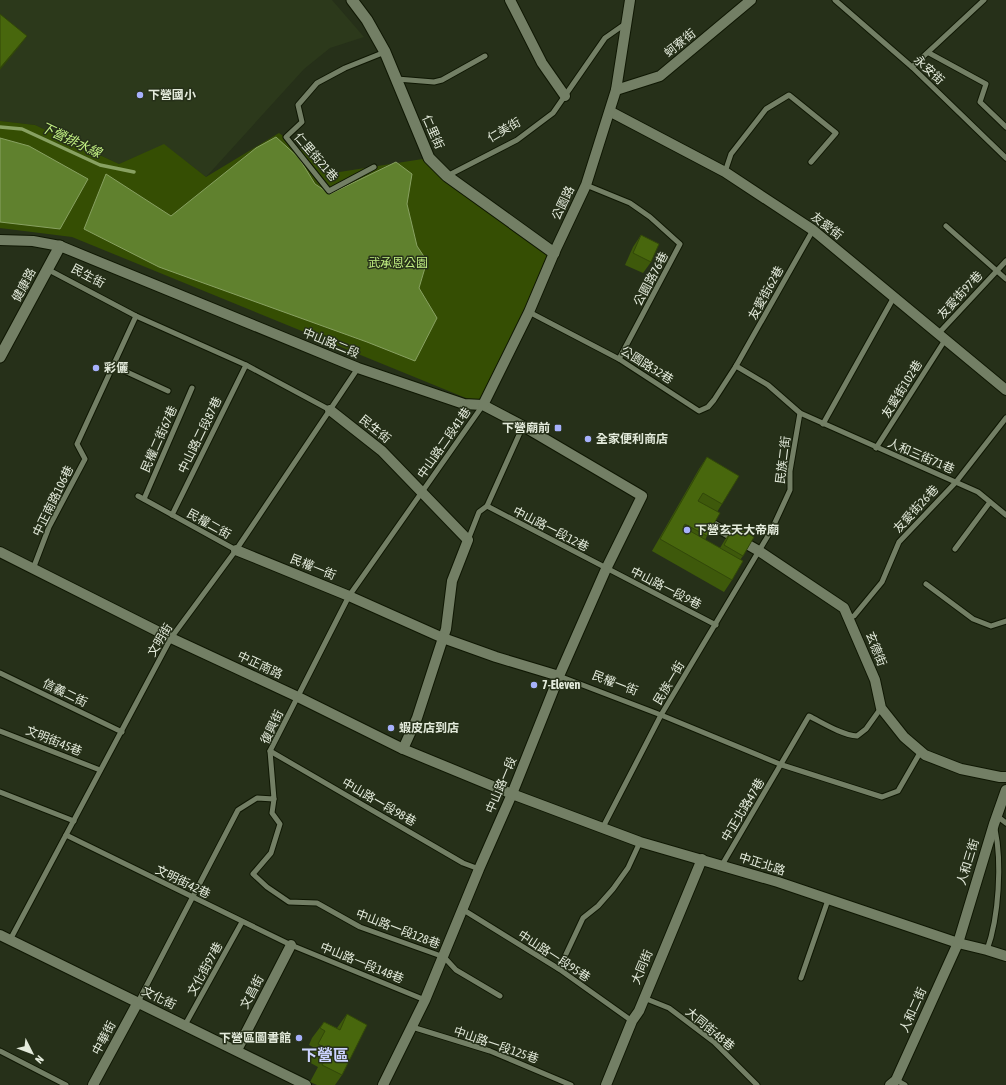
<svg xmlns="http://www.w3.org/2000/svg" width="1006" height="1085" font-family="'Asap Condensed','Noto Sans TC',sans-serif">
<rect width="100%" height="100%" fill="#263019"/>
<path fill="#2c391b" d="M0,0h332l32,37 -34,11 -26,21 -98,108 -42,-32 -45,19 -84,-39 -35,-4z"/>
<path fill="#354e03" d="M0,121l35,4 84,39 45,-20 42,33 73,-44 54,40 96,-15 125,95 -71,152 -411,-168 -72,-9z"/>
<g fill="#60812e" stroke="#88a162">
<path d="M276,137l23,21 16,26 15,10 66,-32 16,12 -5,30 10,42 10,15 -8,27 18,30 -22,43 -48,-19 -208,-75 -75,-38 22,-55 65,42 85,-68z"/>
<path d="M0,138l29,8 59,33 -28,50 -60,-7z"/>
</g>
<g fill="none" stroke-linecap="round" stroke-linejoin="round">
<path stroke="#88a162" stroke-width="3.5" d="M0,127l22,2 78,36 34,7"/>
<g stroke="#0f1703" stroke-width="7">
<g id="service">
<path d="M835,0l77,67 94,91"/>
<path d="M929,53l57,31 -6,18 26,25"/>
<path d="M912,67l72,-67"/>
<path d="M397,79l37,3 8,-2 43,-24"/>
<path d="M374,167l-45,24 -43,-54 16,-15 -4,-17 19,-22 28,-15 40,-16"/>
<path d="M725,172l6,-18 35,-45 23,-14 47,38 -25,29"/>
<path d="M447,176l70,-36 36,-27 52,-75 20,-14"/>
<path d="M586,185l44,18 20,14 30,27 -61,115"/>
<path d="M946,226l60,53"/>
<path d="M47,269l89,47 110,49 84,45"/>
<path d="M529,312l90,47 80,52 9,-4 6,-7 22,-34 77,-136"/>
<path d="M938,334l68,-73"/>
<path d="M114,366l54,25"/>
<path d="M736,366l32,19 32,28 178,79 28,23"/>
<path d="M823,424l71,-127"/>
<path d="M876,448l69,-108"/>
<path d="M138,496l98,54"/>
<path d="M144,499l48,-111"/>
<path d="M487,506l229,119"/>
<path d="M172,515l74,-150"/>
<path d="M468,540l11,-28 8,-6 36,-80"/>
<path d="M955,549l35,-47"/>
<path d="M33,569l16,-42 36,-68 -8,-15 59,-128"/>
<path d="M926,584l47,35 18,7 15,-5"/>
<path d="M848,618l6,-2 28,-34 17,-40 57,-60 50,-64"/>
<path d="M0,673l122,59"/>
<path d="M559,676l102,39 121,50 100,32 16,-6 23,-40"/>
<path d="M0,731l100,39"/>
<path d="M270,751l193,112 16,6"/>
<path d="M0,792l74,29"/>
<path d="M274,799l-2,14 8,11 -9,29 -18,21 14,13 22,15 28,1 43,24 84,30 12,13 44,26"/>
<path d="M997,816l9,7"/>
<path d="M602,829l59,-114 111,-186 18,-39v-19l10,-58"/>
<path d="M66,835l225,110 134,55"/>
<path d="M722,865l87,-149c14,7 33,19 48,20l9,-7 15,-21"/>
<path d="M462,909l97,60 73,52"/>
<path d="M10,940l161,-302 65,-88 122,-182"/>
<path d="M987,950c12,-33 15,-88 8,-121"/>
<path d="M559,969l24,-51 15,-12 15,-17 15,-21 12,-26"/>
<path d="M801,978l27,-78"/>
<path d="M644,998l25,10 45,34 43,43"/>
<path d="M138,1002l100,-192 19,-12 17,1 -4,-48 79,-155 134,-191"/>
<path d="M185,1025l57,-103"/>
<path d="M412,1027l78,24 81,34"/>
<path d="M0,1051l66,34"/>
<path d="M896,1080l9,5"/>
</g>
</g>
<g stroke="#0f1703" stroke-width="12">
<g id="minor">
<path d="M510,0l32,63 23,33"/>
<path d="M616,90l44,-14 91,-76"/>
<path d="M611,112l114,60 88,58 193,160"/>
<path d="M0,240l33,1 27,5 298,122 106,36 19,1 40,21 119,70 -36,73 -47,107 -47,118 -33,75 -54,131 -42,85"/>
<path d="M483,405l46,-93 25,-59 32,-68 30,-95 14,-90"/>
<path d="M330,410l52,41 86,89 -16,41 -6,48 -3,9 -26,80 -14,31"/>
<path d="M713,525l46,26 85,57 31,72 6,28 23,29 21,18 36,14 39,8h6"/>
<path d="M236,550l113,46 94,42 53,19 63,19"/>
<path d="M0,552l171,86 127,59 105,52 109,45 128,48 138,40 180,61 29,7 19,6"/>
<path d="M0,935l306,150"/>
<path d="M237,1050l54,-105"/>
<path d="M93,1085l45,-83"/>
<path d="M606,1085l26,-64 7,-10 63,-152"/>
<path d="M890,1085l6,-5 62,-137 36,-119 12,-34"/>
</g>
</g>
<g stroke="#0f1703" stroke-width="13">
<g id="tertiary">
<path d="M352,0l15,20 18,32 44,106 18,18 107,77"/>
<path d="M0,357l60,-111"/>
</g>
</g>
<use href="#service" stroke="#737f65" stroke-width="5"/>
<use href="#minor" stroke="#737f65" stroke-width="10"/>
<use href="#tertiary" stroke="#737f65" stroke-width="11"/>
</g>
<g fill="#3e590b">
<path d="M641,235l10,27 -8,11 -18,-8 8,-18z"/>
<path d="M707,457l15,47 -5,8 -10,24 -2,4 15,8 6,-10 8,-12 9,30 -3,4 -8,20 -8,12 -72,-41 47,-82z"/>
<path d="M347,1014l-5,61 -7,10h-18l-7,-3 8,-15 -11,-6 6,-14 -4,-2 3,-7 12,-16 13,6z"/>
</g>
<path fill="#324809" d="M27,36l-8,11 -19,23v-2z"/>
<g fill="#48670d" stroke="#324809">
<path d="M0,14l27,22 -27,32z"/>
<path d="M641,235l18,9 -8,18 -18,-9z"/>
<path d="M707,457l32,19 -17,28 -19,-11 -5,8 22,12 -13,23 -22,-12 -2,3 60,34 -11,19 -72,-41z"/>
<path d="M734,526l20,11 -11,19 -19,-11z"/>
<path d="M347,1014l20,11 -25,50 -20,-10 8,-15 -12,-6 7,-13 -5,-3 4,-6 16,8z"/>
</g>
<g fill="#a7b1fc" stroke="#263019" stroke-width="1.5">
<circle cx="140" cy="95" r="4"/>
<circle cx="96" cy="368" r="4"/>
<rect x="554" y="424" width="8" height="8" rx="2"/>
<circle cx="588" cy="439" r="4"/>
<circle cx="687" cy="530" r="4"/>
<circle cx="534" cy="685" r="4"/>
<circle cx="391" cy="728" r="4"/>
<circle cx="299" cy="1038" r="4"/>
</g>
<g text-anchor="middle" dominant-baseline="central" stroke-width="3" stroke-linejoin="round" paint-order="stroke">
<g font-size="12" fill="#e4ebdc" stroke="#263019">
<text transform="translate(680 43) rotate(-39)">蚵寮街</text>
<text transform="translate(929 70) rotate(43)">永安街</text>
<text transform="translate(504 130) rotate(-30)">仁美街</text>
<text transform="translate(433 132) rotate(66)">仁里街</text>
<text transform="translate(316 157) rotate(49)">仁里街21巷</text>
<text transform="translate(563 203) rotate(-65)">公園路</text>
<text transform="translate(827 226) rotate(38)">友愛街</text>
<text transform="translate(88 276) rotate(28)">民生街</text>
<text transform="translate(651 279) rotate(-62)">公園路76巷</text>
<text transform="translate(24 285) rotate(-62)">健康路</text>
<text transform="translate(766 293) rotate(-61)">友愛街62巷</text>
<text transform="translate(960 295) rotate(-47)">友愛街97巷</text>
<text transform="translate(331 343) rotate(22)">中山路二段</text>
<text transform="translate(647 365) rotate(32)">公園路32巷</text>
<text transform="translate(902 389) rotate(-58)">友愛街102巷</text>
<text transform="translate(375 429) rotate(39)">民生街</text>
<text transform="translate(200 435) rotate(-64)">中山路二段87巷</text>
<text transform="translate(159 439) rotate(-66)">民權二街67巷</text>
<text transform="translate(444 443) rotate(-55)">中山路二段41巷</text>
<text transform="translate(921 456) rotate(23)">人和三街71巷</text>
<text transform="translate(783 460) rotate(-83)">民族二街</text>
<text transform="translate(53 501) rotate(-64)">中正南路106巷</text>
<text transform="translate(916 509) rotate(-47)">友愛街26巷</text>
<text transform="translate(209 524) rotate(29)">民權二街</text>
<text transform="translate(551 529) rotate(27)">中山路一段12巷</text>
<text transform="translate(313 567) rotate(22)">民權一街</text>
<text transform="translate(666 588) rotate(27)">中山路一段9巷</text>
<text transform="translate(160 640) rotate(-59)">文明街</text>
<text transform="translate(876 649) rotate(68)">玄德街</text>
<text transform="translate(260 665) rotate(25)">中正南路</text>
<text transform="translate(615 683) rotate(21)">民權一街</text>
<text transform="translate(669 683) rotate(-59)">民族一街</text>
<text transform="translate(65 693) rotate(26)">信義二街</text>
<text transform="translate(272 727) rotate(-64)">復興街</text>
<text transform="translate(54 741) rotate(22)">文明街45巷</text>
<text transform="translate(501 785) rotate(-67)">中山路一段</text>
<text transform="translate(379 802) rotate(30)">中山路一段98巷</text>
<text transform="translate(743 810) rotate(-59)">中正北路47巷</text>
<text transform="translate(968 862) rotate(-73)">人和三街</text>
<text transform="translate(762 864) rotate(18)">中正北路</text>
<text transform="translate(183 882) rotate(26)">文明街42巷</text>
<text transform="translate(398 929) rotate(21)">中山路一段128巷</text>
<text transform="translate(554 956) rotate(33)">中山路一段95巷</text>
<text transform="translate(362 963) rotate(22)">中山路一段148巷</text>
<text transform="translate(642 967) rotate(-67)">大同街</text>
<text transform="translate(205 969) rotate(-61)">文化街97巷</text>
<text transform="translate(252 992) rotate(-62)">文昌街</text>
<text transform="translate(159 998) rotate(26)">文化街</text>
<text transform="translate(913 1010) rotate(-66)">人和二街</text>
<text transform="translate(710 1029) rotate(40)">大同街48巷</text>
<text transform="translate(104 1038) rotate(-62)">中華街</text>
<text transform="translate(496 1045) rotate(19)">中山路一段125巷</text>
</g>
<g font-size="12" font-weight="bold" fill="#e4ebdc" stroke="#263019" text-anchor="start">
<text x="148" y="95">下營國小</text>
<text x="104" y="368">彩儷</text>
<text x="550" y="428" text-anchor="end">下營廟前</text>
<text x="596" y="439">全家便利商店</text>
<text x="695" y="530">下營玄天大帝廟</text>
<text x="542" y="685">7-Eleven</text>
<text x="399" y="728">蝦皮店到店</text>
<text x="291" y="1038" text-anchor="end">下營區圖書館</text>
</g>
<g font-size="12" fill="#c1ef82" stroke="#263019">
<text x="398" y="263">武承恩公園</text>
</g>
<g font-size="13" font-style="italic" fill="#c4f284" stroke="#263019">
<text transform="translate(71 140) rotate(25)">下營排水線</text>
</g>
<g font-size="16" font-weight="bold" fill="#cdd4ff" stroke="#263019">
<text x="325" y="1055">下營區</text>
</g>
</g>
<g transform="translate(32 1053) rotate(132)" stroke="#263019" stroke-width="3" paint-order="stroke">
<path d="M0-3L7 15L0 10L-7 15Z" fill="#e4ebdc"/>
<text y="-6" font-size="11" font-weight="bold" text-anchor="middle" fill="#e4ebdc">N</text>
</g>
</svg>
